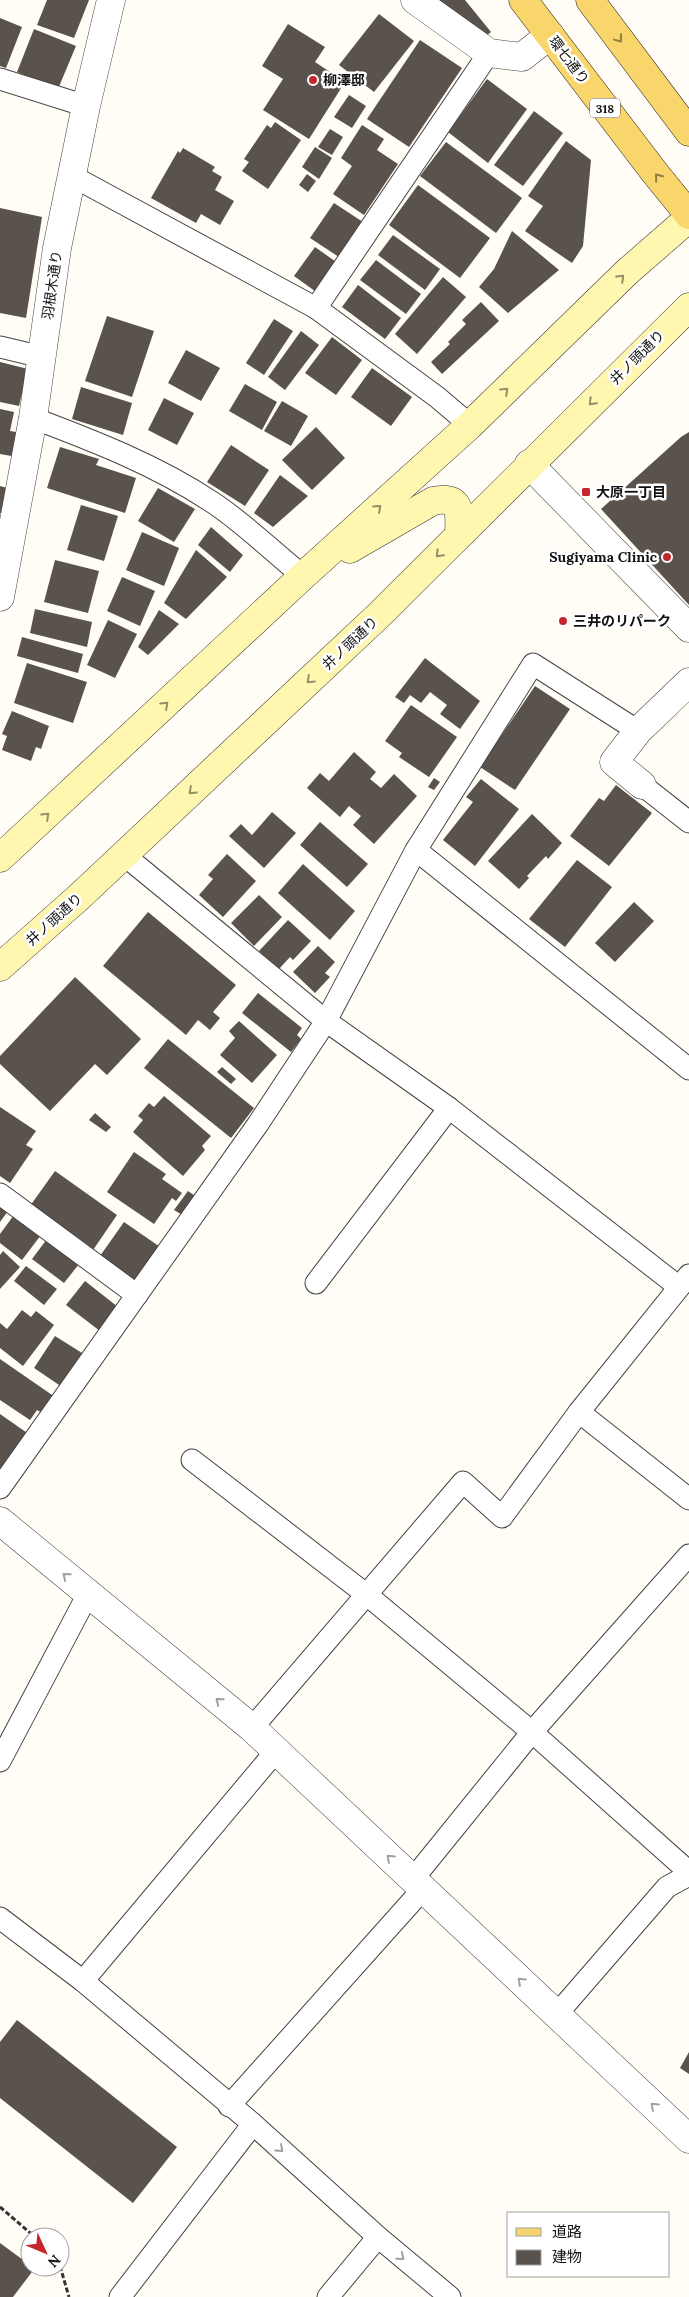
<svg xmlns="http://www.w3.org/2000/svg" width="689" height="2297" font-family="Lora,'Noto Sans JP',serif">
<rect width="100%" height="100%" fill="#fffdf5"/>
<g fill="#5a524d">
<path d="M47,0h42l-15,38 -37,-13z"/>
<path d="M437,0h28l26,32 -6,5z"/>
<path d="M379,14l35,27 -40,51 -35,-27z"/>
<path d="M0,18l22,9 -16,41 -6,-2z"/>
<path d="M288,24l37,23 -10,15 30,20 -36,57 -46,-29 20,-31 -21,-13z"/>
<path d="M34,29l42,17 -18,43 -41,-17z"/>
<path d="M420,40l42,28 -53,79 -42,-28z"/>
<path d="M487,79l40,30 -39,54 -40,-31z"/>
<path d="M349,95l17,11 -14,22 -18,-11z"/>
<path d="M534,111l29,22 -40,53 -29,-21z"/>
<path d="M275,122l26,18 -33,49 -26,-18 7,-9 -5,-3 23,-34 4,3z"/>
<path d="M362,125l22,14 -7,11 21,14 -34,51 -31,-21 19,-28 -11,-8z"/>
<path d="M330,129l13,8 -11,18 -14,-8z"/>
<path d="M566,141l25,19 -8,86 -11,17 -47,-32 18,-25 -15,-10z"/>
<path d="M446,142l76,56 -26,35 -76,-57z"/>
<path d="M315,147l17,11 -13,21 -17,-12z"/>
<path d="M183,148l32,19 -3,4 10,6 -7,13 19,11 -14,24 -19,-11 -5,9 -45,-25 27,-47 2,2z"/>
<path d="M307,174l9,7 -8,11 -9,-7z"/>
<path d="M418,185l72,53 -30,40 -71,-53z"/>
<path d="M334,203l32,21 -24,35 -32,-21z"/>
<path d="M0,208l42,9 -16,101 -26,-5z"/>
<path d="M512,231l47,39 -51,43 -29,-26 15,-18z"/>
<path d="M393,235l47,34 -15,21 -47,-35z"/>
<path d="M315,247l24,17 -20,30 -25,-18z"/>
<path d="M376,260l45,34 -15,20 -46,-34z"/>
<path d="M443,277l23,20 -49,57 -22,-20z"/>
<path d="M358,285l43,33 -16,21 -43,-32z"/>
<path d="M481,302l18,19 -57,53 -11,-12 19,-18 -2,-2 18,-18 -4,-4z"/>
<path d="M107,316l47,15 -22,66 -47,-16z"/>
<path d="M274,319l19,12 -29,44 -18,-12z"/>
<path d="M301,331l18,14 -34,45 -17,-13z"/>
<path d="M332,337l30,23 -26,35 -31,-22z"/>
<path d="M186,350l34,18 -19,33 -33,-18z"/>
<path d="M0,362l28,7 -9,37 -19,-4z"/>
<path d="M372,368l40,29 -21,29 -40,-29z"/>
<path d="M245,384l32,18 -15,28 -33,-19z"/>
<path d="M81,387l51,16 -9,32 -51,-16z"/>
<path d="M164,398l30,15 -17,32 -29,-15z"/>
<path d="M282,401l26,15 -17,30 -27,-15z"/>
<path d="M0,409l14,3 -4,19 12,2 -5,24 -17,-3z"/>
<path d="M316,427l29,31 -33,32 -30,-30z"/>
<path d="M689,432v173l-88,-96 80,-72z"/>
<path d="M231,445l38,25 -24,36 -38,-24z"/>
<path d="M60,447l39,12 -3,6 40,13 -11,35 -78,-25z"/>
<path d="M280,475l28,21 -35,31 -19,-14z"/>
<path d="M0,486l7,2 -6,25h-1z"/>
<path d="M158,488l37,21 -21,33 -36,-21z"/>
<path d="M81,505l37,11 -14,45 -37,-11z"/>
<path d="M211,527l32,28 -13,17 -32,-27z"/>
<path d="M142,532l37,16 -15,38 -38,-16z"/>
<path d="M196,550l31,27 -41,42 -22,-16z"/>
<path d="M55,560l44,11 -11,42 -44,-11z"/>
<path d="M122,577l33,14 -15,35 -33,-15z"/>
<path d="M35,609l57,13 -5,25 -57,-14z"/>
<path d="M159,610l20,14 -31,31 -10,-8z"/>
<path d="M108,620l29,14 -22,44 -28,-13z"/>
<path d="M22,637l61,17 -5,19 -61,-17z"/>
<path d="M425,658l55,43 -20,28 -20,-15 7,-9 -17,-13 -9,11 -11,-8 -6,8 -9,-6z"/>
<path d="M27,663l60,19 -14,41 -59,-20z"/>
<path d="M535,686l35,23 -55,81 -35,-23z"/>
<path d="M411,705l46,32 -28,40 -30,-20 3,-4 -17,-12z"/>
<path d="M12,711l37,15 -8,23 -5,-2 -5,14 -29,-11 5,-14 -5,-2z"/>
<path d="M354,752l22,20 -6,7 11,9 13,-14 23,22 -43,48 -21,-19 8,-9 -12,-10 -9,11 -33,-29 13,-15 9,8z"/>
<path d="M434,778l6,4 -6,8 -6,-3z"/>
<path d="M481,779l38,30 -44,57 -32,-26 30,-38 -7,-5z"/>
<path d="M616,785l36,28 -43,53 -39,-30 29,-38 5,3z"/>
<path d="M272,812l24,21 -32,35 -35,-32 12,-12 11,11z"/>
<path d="M532,814l30,29 -14,16 -2,-3 -19,20 2,2 -10,11 -31,-28z"/>
<path d="M320,822l48,42 -21,23 -47,-42z"/>
<path d="M227,854l29,27 -33,36 -24,-22 14,-16 -5,-4z"/>
<path d="M577,860l35,27 -47,60 -36,-28z"/>
<path d="M303,864l52,47 -25,29 -52,-47z"/>
<path d="M259,895l23,22 -28,29 -23,-23z"/>
<path d="M634,902l20,19 -39,41 -20,-19z"/>
<path d="M148,912l88,73 -23,27 7,6 -10,12 -12,-10 -12,15 -83,-69z"/>
<path d="M288,920l23,21 -18,19 -3,-3 -11,12 -20,-18z"/>
<path d="M318,946l17,16 -10,11 5,4 -15,16 -22,-21z"/>
<path d="M75,977l66,62 -34,36 -12,-11 -45,47 -50,-47v-8z"/>
<path d="M258,993l44,35 -5,7 4,4 -10,13 -49,-39z"/>
<path d="M239,1021l38,34 -25,28 -32,-28 15,-17 -6,-7z"/>
<path d="M168,1039l86,69 -23,30 -87,-70z"/>
<path d="M222,1067l14,12 -5,5 -14,-12z"/>
<path d="M164,1096l47,40 -9,10 3,4 -22,26 -50,-44 10,-12 -5,-4 11,-13 5,4z"/>
<path d="M0,1107l36,24 -10,14 7,4 -23,34 -10,-7z"/>
<path d="M95,1113l16,14 -5,5 -17,-12z"/>
<path d="M134,1152l32,22 -4,5 20,14 -6,8 -4,-3 -18,26 -47,-32z"/>
<path d="M55,1171l62,44 -24,35 -63,-44z"/>
<path d="M188,1191l10,7 -14,18 -10,-6z"/>
<path d="M0,1206l8,5 -8,11z"/>
<path d="M14,1215l27,20 -19,25 -22,-17v-9z"/>
<path d="M124,1222l39,27 -25,34 -38,-27z"/>
<path d="M47,1239l32,25 -15,19 -32,-24z"/>
<path d="M3,1251l17,16 -20,22v-34z"/>
<path d="M26,1266l31,23 -13,16 -30,-24z"/>
<path d="M85,1281l33,26 -18,24 -34,-26z"/>
<path d="M22,1310l9,7 5,-6 18,14 -31,41 -23,-18v-25l7,6z"/>
<path d="M55,1336l35,22 -22,33 -34,-23z"/>
<path d="M0,1359l55,38 -11,17 -7,-4 -7,10 -30,-20z"/>
<path d="M0,1414l33,23 -33,46z"/>
<path d="M17,2020l160,127 -44,56 -133,-105v-56z"/>
<path d="M689,2052v22l-9,-6z"/>
<path d="M0,2243l30,22v2l5,1 -22,29h-13z"/>
</g>
<g fill="none" stroke-linecap="round" stroke-linejoin="round">
<g stroke="#444" stroke-width="23">
<g id="service">
<path d="M0,79l86,27"/>
<path d="M72,176l244,132 121,89 33,28"/>
<path d="M316,308l173,-255"/>
<path d="M0,347l42,10"/>
<path d="M33,418c61,23 123,47 179,84 32,21 61,50 91,74"/>
<path d="M642,785l47,37"/>
<path d="M416,850l273,219"/>
<path d="M124,855l202,166 123,87 230,179"/>
<path d="M0,1194l137,101"/>
<path d="M316,1283l133,-175"/>
<path d="M579,1412l110,87"/>
<path d="M192,1460l175,135 165,137 157,140"/>
<path d="M0,1488l258,-364 68,-103 90,-171 117,-186 105,67"/>
<path d="M252,1728l211,-246 39,35 77,-105 110,-137"/>
<path d="M0,1761l88,-167"/>
<path d="M413,1879l119,-147 157,-177"/>
<path d="M0,1918l83,63 170,143 125,113 72,60"/>
<path d="M83,1981l193,-230"/>
<path d="M557,2014l110,-127 22,-12"/>
<path d="M229,2106l194,-217"/>
<path d="M120,2297l133,-173"/>
<path d="M328,2297l50,-60"/>
</g>
</g>
<g stroke="#444" stroke-width="29">
<g id="minor">
<path d="M415,0l74,53 33,4 28,-22"/>
<path d="M529,464l160,164"/>
<path d="M0,597l33,-179 24,-170 29,-142 25,-106"/>
<path d="M642,785l-28,-23 24,-31 51,-49"/>
<path d="M0,1521l252,207 437,411"/>
</g>
</g>
<g stroke="#333" stroke-width="29">
<g id="secondary">
<path d="M350,549l83,-48c28,-6 27,10 26,33"/>
<path d="M0,858l303,-282 167,-151 157,-153 62,-54"/>
<path d="M0,967l79,-70 300,-282 310,-308"/>
</g>
</g>
<g stroke="#222" stroke-width="29">
<g id="primary">
<path d="M523,0l132,173 34,42"/>
<path d="M590,0l99,132"/>
</g>
</g>
<g stroke="#333" stroke-width="3" stroke-dasharray="5 2.5" stroke-linecap="butt">
<path d="M0,2207l35,30"/>
<path d="M60,2266l9,31"/>
</g>
<use href="#service" stroke="#fff" stroke-width="21"/>
<use href="#minor" stroke="#fff" stroke-width="28"/>
<use href="#secondary" stroke="#fff6b0" stroke-width="28"/>
<use href="#primary" stroke="#f9d66b" stroke-width="28"/>
</g>
<defs><path id="oneway-chevron" d="M-2-3.5L2.5 0L-2 3.5" fill="none" stroke-width="1.6" stroke-linecap="round" stroke-linejoin="round" transform="scale(1.25)"/></defs>
<g stroke="#917d42">
<use href="#oneway-chevron" transform="translate(619 39) rotate(53)"/>
<use href="#oneway-chevron" transform="translate(658 177) rotate(-129)"/>
</g>
<g stroke="#948f68">
<use href="#oneway-chevron" transform="translate(621 278) rotate(-44)"/>
<use href="#oneway-chevron" transform="translate(505 391) rotate(-44)"/>
<use href="#oneway-chevron" transform="translate(592 402) rotate(135)"/>
<use href="#oneway-chevron" transform="translate(378 508) rotate(-42)"/>
<use href="#oneway-chevron" transform="translate(439 554) rotate(135)"/>
<use href="#oneway-chevron" transform="translate(310 680) rotate(137)"/>
<use href="#oneway-chevron" transform="translate(165 705) rotate(-43)"/>
<use href="#oneway-chevron" transform="translate(192 791) rotate(137)"/>
<use href="#oneway-chevron" transform="translate(46 816) rotate(-43)"/>
</g>
<g stroke="#a0a0a0">
<use href="#oneway-chevron" transform="translate(66 1576) rotate(-140)"/>
<use href="#oneway-chevron" transform="translate(219 1701) rotate(-141)"/>
<use href="#oneway-chevron" transform="translate(390 1858) rotate(-137)"/>
<use href="#oneway-chevron" transform="translate(521 1981) rotate(-137)"/>
<use href="#oneway-chevron" transform="translate(654 2106) rotate(-137)"/>
<use href="#oneway-chevron" transform="translate(280 2149) rotate(42)"/>
<use href="#oneway-chevron" transform="translate(401 2257) rotate(40)"/>
</g>
<g fill="#c4262e" stroke="#fff" stroke-width="2">
<circle cx="313" cy="80" r="5"/>
<rect x="581" y="487" width="10" height="10" rx="2.5"/>
<circle cx="667" cy="557" r="5"/>
<circle cx="563" cy="621" r="5"/>
</g>
<g text-anchor="middle" dominant-baseline="central" stroke-width="5" stroke-linejoin="round" paint-order="stroke">
<rect fill="#fff" stroke="#585858" stroke-width="1" x="590" y="98.5" width="30" height="19" rx="4"/>
<g font-size="12" font-weight="bold" fill="#111">
<text x="605" y="108">318</text>
</g>
<g font-size="14" fill="#111" stroke="#fff">
<text transform="translate(569 60) rotate(53)">環七通り</text>
<text transform="translate(52 285) rotate(-82)">羽根木通り</text>
<text transform="translate(637 357) rotate(-45)">井ノ頭通り</text>
<text transform="translate(350 643) rotate(-43)">井ノ頭通り</text>
<text transform="translate(54 919) rotate(-42)">井ノ頭通り</text>
</g>
<g font-size="14" font-weight="bold" fill="#111" stroke="#fff" text-anchor="start">
<text x="323" y="80">柳澤邸</text>
<text x="596" y="492">大原一丁目</text>
<text x="657" y="557" text-anchor="end">Sugiyama Clinic</text>
<text x="573" y="621">三井のリパーク</text>
</g>
</g>
<rect x="507" y="2212" width="162" height="65" fill="#ffffff" stroke="#a0a0a0"/>
<rect x="516" y="2228" width="25" height="8" fill="#f9d66b" stroke="#a0a0a0"/>
<text x="552" y="2237" font-size="15" fill="#111111">道路</text>
<rect x="516" y="2250" width="25" height="15" fill="#5a524d" stroke="#a0a0a0"/>
<text x="552" y="2262" font-size="15" fill="#111111">建物</text>
<g transform="translate(45 2252) rotate(134)"><circle r="24" fill="#ffffff" stroke="#a0a0a0"/>
<path d="M0-4L9 19L0 12L-9 19Z" fill="#c4262e"/>
<text y="-8" font-size="14" font-weight="bold" text-anchor="middle" fill="#111111">N</text>
</g>
</svg>
